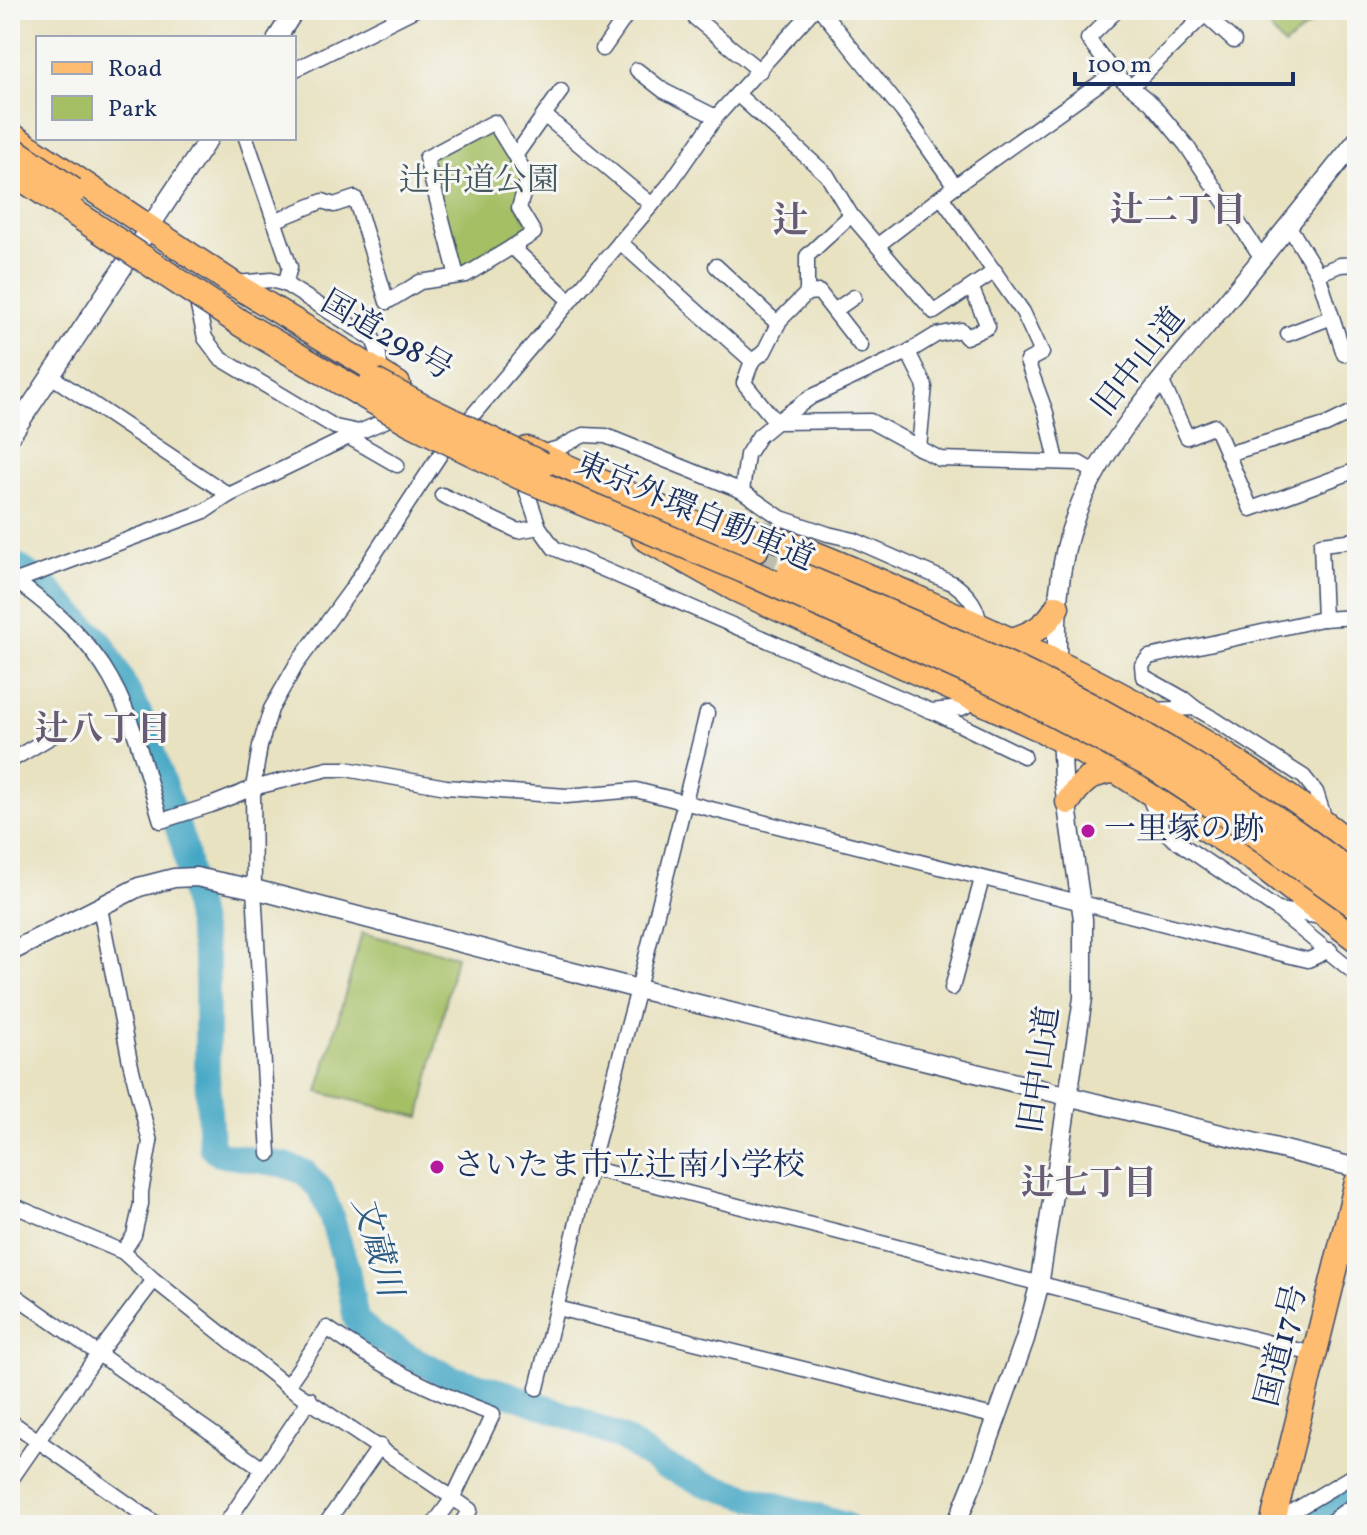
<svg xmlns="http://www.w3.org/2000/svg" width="1367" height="1535" font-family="Vollkorn,'Noto Serif JP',serif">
<rect width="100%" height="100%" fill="#f6f6f2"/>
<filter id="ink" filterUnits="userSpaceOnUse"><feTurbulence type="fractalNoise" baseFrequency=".0125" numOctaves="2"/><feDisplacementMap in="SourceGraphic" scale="16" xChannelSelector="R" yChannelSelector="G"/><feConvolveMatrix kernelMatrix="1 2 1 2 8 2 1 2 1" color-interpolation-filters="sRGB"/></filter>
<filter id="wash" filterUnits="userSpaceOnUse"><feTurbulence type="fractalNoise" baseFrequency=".006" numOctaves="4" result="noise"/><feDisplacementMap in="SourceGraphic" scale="32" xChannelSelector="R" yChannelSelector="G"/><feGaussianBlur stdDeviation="1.8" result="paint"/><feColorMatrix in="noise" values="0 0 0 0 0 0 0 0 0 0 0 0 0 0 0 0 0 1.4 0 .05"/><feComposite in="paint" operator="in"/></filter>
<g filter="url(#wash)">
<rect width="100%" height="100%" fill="#e8e2c1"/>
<g fill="#a5bf65" stroke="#607762" stroke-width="2">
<path d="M1256,10h49l9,11 -30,25z"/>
<path d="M496,124l32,53 -9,31 15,25 -77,43 -31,-118z"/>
<path d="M362,933l94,23 -36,161 -102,-25z"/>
</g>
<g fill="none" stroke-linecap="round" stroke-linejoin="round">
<g stroke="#45a7c5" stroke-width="26">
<path d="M10,561l32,22 60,61 38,71 44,131 23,121v106l4,73 8,8 66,11 19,7 17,18 10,26 16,53 9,51 19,16 37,22 40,20 54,15 66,24 51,22 39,26 43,19 140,41"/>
<path d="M1299,1524l58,-33"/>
</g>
</g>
</g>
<g filter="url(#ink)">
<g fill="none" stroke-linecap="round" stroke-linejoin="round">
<path stroke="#bfbead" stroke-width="24" stroke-dasharray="24 12" stroke-linecap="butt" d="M756,550l56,25"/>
<g stroke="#3a4a6d" stroke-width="17">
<g id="minor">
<path d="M702,10l-7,8 65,53"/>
<path d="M821,10l82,102 52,74"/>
<path d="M1117,10l-29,29 26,34 37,30 35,42 76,113"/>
<path d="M1200,10l34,31"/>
<path d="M603,49l27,-39"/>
<path d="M294,70l120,-60"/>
<path d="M637,70l27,21 52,26"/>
<path d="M1131,87l73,-72"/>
<path d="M738,95l89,80 24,40 83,97 61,-41"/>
<path d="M544,115l108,90"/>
<path d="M246,138l44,129 -5,17"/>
<path d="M515,156l46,-65"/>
<path d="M942,198l81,114 19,41 -15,8 19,52 11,48"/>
<path d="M851,215l-44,41v37l-27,27 -16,32 -12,9 -8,22 32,39 35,-25 97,-45 28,-17 25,-5 5,7 22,-10 -16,-38"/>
<path d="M274,221l49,-20 11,4 21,-7 32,104 33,-20 46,-7 46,-28 58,54"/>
<path d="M1288,225l30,49 26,80"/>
<path d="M620,242l132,119"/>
<path d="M878,245l77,-59 159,-113"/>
<path d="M716,266l62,58"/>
<path d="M1318,274l22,-9 17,-1"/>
<path d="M457,276l-31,-118 68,-36 34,55 -9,31 15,25 -22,14"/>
<path d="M236,283l35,-3 14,4 88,55 6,16 2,20"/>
<path d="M807,293l12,-1 42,54"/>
<path d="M198,307l7,31 15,20 115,69 24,5 28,-12"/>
<path d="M834,311l20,-14"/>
<path d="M1288,334l44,-17"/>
<path d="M908,352l17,34 -6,62"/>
<path d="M51,376l178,119 130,-63"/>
<path d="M1161,380l26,57 28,-11 36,83 106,-39"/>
<path d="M345,435l52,30"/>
<path d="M538,454l21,-6 25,-13 22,1 136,55 39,27 47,16 26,6 100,44c16,12 23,22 26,41"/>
<path d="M1227,454l99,-29 31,-15"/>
<path d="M525,486l14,41 15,21 377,163 31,-3 15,-7"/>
<path d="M742,491l5,-36 12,-19 17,-14 94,-1 70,38 139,4 17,10"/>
<path d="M442,495l76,36 21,-4"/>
<path d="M10,577c35,25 69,53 93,89 30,45 42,104 58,155l50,-16 42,-17 75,-19h18l100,18 120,9 70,-6 651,165 21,5 22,-10"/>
<path d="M16,581l189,-70 24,-16"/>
<path d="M1324,619l-3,-75 36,-4"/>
<path d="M1195,708l-11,-9 -41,-23 -1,-11 7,-8 173,-38 35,-2"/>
<path d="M1153,710l42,-2 19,11 90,58 12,15 9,28"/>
<path d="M934,712l90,44"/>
<path d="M10,761l44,-26"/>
<path d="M1148,795l15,35 9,8 106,72 44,7"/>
<path d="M100,908l30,154 20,80 -9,50v12l-7,31 -11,17"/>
<path d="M1280,912l77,63"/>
<path d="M952,988l30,-109"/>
<path d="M269,1154l-15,-265 -1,-101 7,-42 11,-37 25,-44 55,-75 92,-140 225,-264 48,-69 97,-107"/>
<path d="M590,1168l723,186"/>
<path d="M10,1204l113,48 31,28 133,106 166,112 -20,27"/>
<path d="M10,1292l253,177"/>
<path d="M557,1308l440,109"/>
<path d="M287,1386l40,-58c50,36 108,65 166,86l-40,84 17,12 -10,15"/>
<path d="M537,1388l53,-220 48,-179 69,-276"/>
<path d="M10,1421l148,104"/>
<path d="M10,1481l88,-127 56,-74"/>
<path d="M1272,1524l85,-51"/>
<path d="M225,1525l85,-126"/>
<path d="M325,1525l55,-79"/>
<path d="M1326,1525l31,-23"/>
</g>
</g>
<g stroke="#3a4a6d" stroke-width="21">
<g id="tertiary">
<path d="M277,38l18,-28"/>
<path d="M10,437l199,-299"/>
<path d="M1058,673c-3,-54 -1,-109 19,-161 24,-65 90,-140 135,-193 49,-59 97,-119 145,-179"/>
<path d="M10,952l129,-65 35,-9 22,-1 58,12 384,100 719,179"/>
<path d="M956,1525l21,-52 48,-134 14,-53 44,-288v-79l-20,-141 -2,-47"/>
</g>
</g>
<g stroke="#3a4a6d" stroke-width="25">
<path id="primary" d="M10,1524l1,1"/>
</g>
<g stroke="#3a4a6d" stroke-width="27">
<g id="trunk">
<path d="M10,134l222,149 166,101"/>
<path d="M527,449l229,101"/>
<path d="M724,523c68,18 133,48 198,77 149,65 309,144 435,249"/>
<path d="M644,538l91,51 305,140 76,42 139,90 102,79"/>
<path d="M1010,640c21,-5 37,-14 47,-33"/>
<path d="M1068,802c13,-20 24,-30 48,-31"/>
<path d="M1272,1525l85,-343"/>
</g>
</g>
<use href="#minor" stroke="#fff" stroke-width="14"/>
<use href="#tertiary" stroke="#fff" stroke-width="18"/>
<use href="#primary" stroke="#febc70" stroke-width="22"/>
<use href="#trunk" stroke="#febc70" stroke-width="24"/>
<g stroke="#3a4a6d" stroke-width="29" stroke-linecap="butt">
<g id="motorway-bridge">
<path d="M10,148l63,43"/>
<path d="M10,170l232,154 168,98 110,54 224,94 257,116 152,80 90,59 114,81"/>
<path d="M373,381l47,25 122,59"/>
<path d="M791,572c73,31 146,61 218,94 121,56 244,131 348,213"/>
</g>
</g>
<use href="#motorway-bridge" stroke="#febc70" stroke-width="26"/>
</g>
</g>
<g fill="#b5179e" stroke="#f6f6f2" stroke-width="3">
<circle cx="1088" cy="831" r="8"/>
<circle cx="437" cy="1167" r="8"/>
</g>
<g text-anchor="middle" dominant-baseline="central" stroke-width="6" stroke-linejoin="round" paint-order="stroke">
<g font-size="32" fill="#445a60" stroke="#f6f6f2">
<text x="479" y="182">辻中道公園</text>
</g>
<g font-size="32" fill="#1b2f5e" stroke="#f6f6f2">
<text transform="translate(386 337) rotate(30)">国道298号</text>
<text transform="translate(1140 363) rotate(-52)">旧中山道</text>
<text transform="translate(694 513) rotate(23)">東京外環自動車道</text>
<text transform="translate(1041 1070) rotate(-82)">旧中山道</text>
<text transform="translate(1283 1346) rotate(-76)">国道17号</text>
</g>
<g font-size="32" fill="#1b2f5e" stroke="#f6f6f2" text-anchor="start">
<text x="1104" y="831">一里塚の跡</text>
<text x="453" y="1167">さいたま市立辻南小学校</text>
</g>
<g font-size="34" font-weight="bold" fill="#675c73" stroke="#f6f6f2">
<text x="1178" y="212">辻二丁目</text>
<text x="103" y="731">辻八丁目</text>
<text x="1089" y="1185">辻七丁目</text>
</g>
<g font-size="34" font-style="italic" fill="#2a5982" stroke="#f6f6f2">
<text transform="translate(375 1247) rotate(74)">文蔵川</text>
</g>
<g font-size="36" font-weight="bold" fill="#675c73" stroke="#f6f6f2">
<text x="791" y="223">辻</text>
</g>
</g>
<rect width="1367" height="1535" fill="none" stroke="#f6f6f2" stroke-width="40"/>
<rect x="36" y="36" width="260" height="104" fill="#f6f6f2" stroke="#9ea6b7" stroke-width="2"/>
<rect x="52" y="62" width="40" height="12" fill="#febc70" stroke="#9ea6b7" stroke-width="2"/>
<text x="108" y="76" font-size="24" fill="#1b2f5e">Road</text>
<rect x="52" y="96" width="40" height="24" fill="#a5bf65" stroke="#9ea6b7" stroke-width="2"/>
<text x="108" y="116" font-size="24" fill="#1b2f5e">Park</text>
<path d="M1075 72v12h218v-12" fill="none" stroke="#1b2f5e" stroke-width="4"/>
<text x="1087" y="72" font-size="24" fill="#1b2f5e" stroke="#f6f6f2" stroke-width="6" paint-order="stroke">100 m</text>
</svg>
